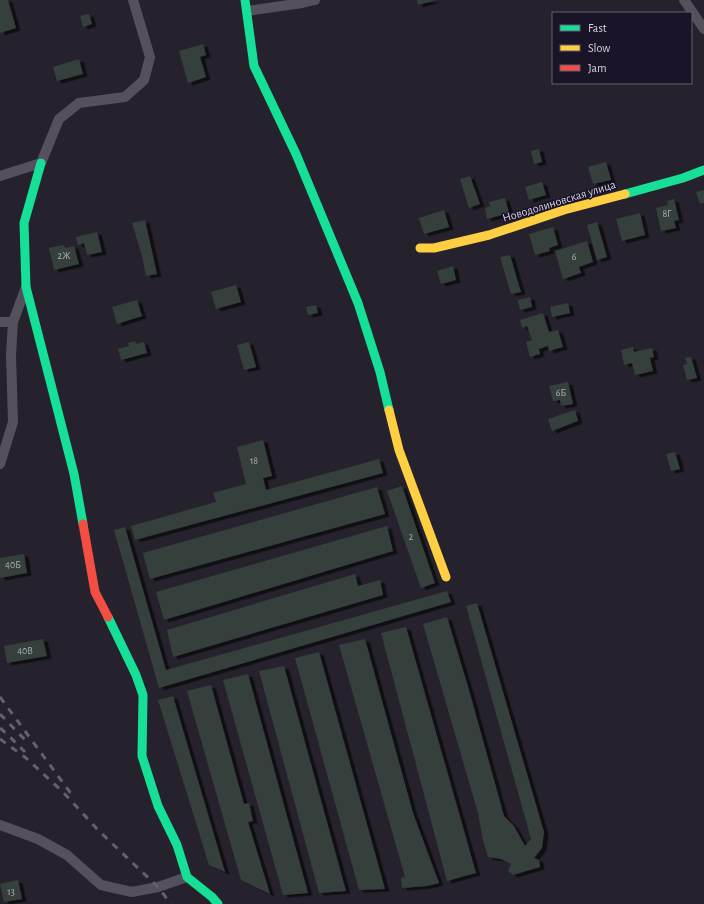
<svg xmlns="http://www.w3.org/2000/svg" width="704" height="904" font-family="'Alegreya Sans',sans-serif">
<defs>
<filter id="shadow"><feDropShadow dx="4.5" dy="2.5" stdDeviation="0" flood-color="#0009"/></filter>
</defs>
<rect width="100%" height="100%" fill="#25222d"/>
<g fill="#353f3c" filter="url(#shadow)">
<path d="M0,0h8l8,28 -16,5z"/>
<path d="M417,0h19l-18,5z"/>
<path d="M89,14l3,10 -9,3 -3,-11z"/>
<path d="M203,44l3,11 -6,2 6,20 -18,6 -9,-32z"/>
<path d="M79,59l4,15 -26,7 -4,-14z"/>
<path d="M539,149l3,13 -8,2 -3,-13z"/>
<path d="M606,162l5,18 -18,4 -5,-17z"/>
<path d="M470,176l10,28 -11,4 -9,-29z"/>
<path d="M542,182l4,13 -17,5 -4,-13z"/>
<path d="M704,190v13l-4,1 -4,-12z"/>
<path d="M505,198l4,15 -22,6 -2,-11 5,-2 -1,-4z"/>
<path d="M674,199l5,21 -5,1 2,7 -15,3 -5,-23 12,-3 -1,-4z"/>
<path d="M444,210l5,17 -25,7 -5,-16z"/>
<path d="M640,213l5,22 -23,6 -6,-22z"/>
<path d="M145,220l12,54 -11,2 -4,-20 -10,-33z"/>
<path d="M597,222l10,35 -10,3 -10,-35z"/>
<path d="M553,227l5,18 -9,3 1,3 -15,4 -6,-21z"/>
<path d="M97,232l5,20 -15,3 -3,-12 -6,2 -2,-8z"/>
<path d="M587,241l6,21 -14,5 2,6 -18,6 -8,-28z"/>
<path d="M63,245l3,3 8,-2 5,18 -25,6 -5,-22z"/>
<path d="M510,255l11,37 -10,2 -11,-37z"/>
<path d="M453,266l3,14 -15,4 -4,-13z"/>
<path d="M236,285l5,17 -25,7 -5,-17z"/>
<path d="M530,297l2,10 -12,3 -2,-10z"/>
<path d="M137,300l5,16 -25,8 -5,-17z"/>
<path d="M568,303l2,10 -18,4 -2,-10z"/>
<path d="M316,305l2,8 -10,2 -2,-8z"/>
<path d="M543,313l6,19 9,-2 5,17 -14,4 -1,-5 -9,3 1,5 -10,3 -4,-15 6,-2 -5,-14 -5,2 -2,-8z"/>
<path d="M135,341l1,3 8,-2 3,11 -26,7 -3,-11 11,-3 -1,-3z"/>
<path d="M249,342l7,25 -12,3 -7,-25z"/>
<path d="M633,347l1,5 18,-4 2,9 -4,1 3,13 -18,4 -3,-12 -8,2 -3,-15z"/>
<path d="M691,357l6,21 -10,2 -4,-15 4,-1 -2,-6z"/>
<path d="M568,382l5,22 -12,2 -1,-6 -7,1 -4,-15z"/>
<path d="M575,410l3,11 -26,10 -4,-12z"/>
<path d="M263,440l9,36 -9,2 3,12 113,-31 4,14 -248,67 -4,-14 85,-24 -3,-9 33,-9 -9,-37z"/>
<path d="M675,452l5,17 -9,2 -5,-17z"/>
<path d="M402,486l33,97 -14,5 -34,-97z"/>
<path d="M377,487l8,27 -235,65 -7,-26z"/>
<path d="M387,526l6,25 -229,69 -8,-28z"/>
<path d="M125,527l41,143 281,-79 4,11 -292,86 -45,-158z"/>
<path d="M24,554l3,19 -27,5v-20z"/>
<path d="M355,574l3,12 22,-6 3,15 -210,62 -6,-27z"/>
<path d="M477,603l67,229 -2,16 -8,10 5,2 1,7 -27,8 -5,-4 3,-7 -10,-5 -13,-2 -5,-17 -5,-27 -55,-189 24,-7 22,73 35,126 10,10 11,20 6,-7 -65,-233z"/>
<path d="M406,627l70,246 -29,8 -66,-248z"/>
<path d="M43,639l4,17 -40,7 -3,-17z"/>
<path d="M365,639l48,174 26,70 -12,3 -25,2 -1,-10 4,-1 -66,-232z"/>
<path d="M319,652l66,237 -26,1 -64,-232z"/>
<path d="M284,666l62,225 -27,2 -60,-222z"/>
<path d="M248,674l60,219 -25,2 -60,-215z"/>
<path d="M211,685l33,119 5,-1 4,18 -5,1 22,72 -29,-14 -54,-189z"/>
<path d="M173,696l52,176 -16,-7 -51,-165z"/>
<path d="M18,880l4,19 -18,3 -4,-18z"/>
</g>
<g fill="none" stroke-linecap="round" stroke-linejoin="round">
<g stroke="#54515d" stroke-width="10">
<path d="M684,0l20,29"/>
<path d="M247,11l55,-8 13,-3"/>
<path d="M0,176l41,-13 18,-44 20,-16 46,-6 19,-17 6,-23 -17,-57"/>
<path d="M0,322h13"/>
<path d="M0,464l13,-42 -2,-67 2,-33 13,-35"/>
<path d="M0,825l38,14 29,16 34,30 31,7 26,-5 29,-10"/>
</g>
<g stroke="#16e098" stroke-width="9">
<path d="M245,0l9,66 42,88 62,149 22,69 9,38"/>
<path d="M41,163l-17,60 2,64 48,187 9,50"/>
<path d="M625,194l58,-16 21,-8"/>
<path d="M108,617l28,58 7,20 -1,61 16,50 19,39 10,32 25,20 6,7"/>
</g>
<g stroke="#ffcf43" stroke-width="9">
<path d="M420,248h14l55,-13 75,-25 61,-16"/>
<path d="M389,410l10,40 47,127"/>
</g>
<path stroke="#f24e42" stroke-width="9" d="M83,524l12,68 13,25"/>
<g stroke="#64616c" stroke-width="3" stroke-dasharray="7 7" stroke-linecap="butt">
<path d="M0,697l72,98"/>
<path d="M0,714l29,30"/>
<path d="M0,728l8,7 17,17"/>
<path d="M0,739l26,19 36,33 37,40 59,56 13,17"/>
</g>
</g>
<g text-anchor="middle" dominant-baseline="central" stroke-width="3" stroke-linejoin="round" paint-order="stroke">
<g font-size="10" fill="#aeaeb8">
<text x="667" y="214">8Г</text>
<text x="64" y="256">2Ж</text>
<text x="574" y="257">6</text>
<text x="561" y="393">6Б</text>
<text x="254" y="461">18</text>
<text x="411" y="537">2</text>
<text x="13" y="565">40Б</text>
<text x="25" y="651">40В</text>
<text x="11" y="892">13</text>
</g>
<g font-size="12" fill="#d6d3e2" stroke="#191428">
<text transform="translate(559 201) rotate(-17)">Новодолиновская улица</text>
</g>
</g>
<rect x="552" y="12" width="140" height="72" fill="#191428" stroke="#656072"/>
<rect x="560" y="25" width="20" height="6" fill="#16e098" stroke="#656072"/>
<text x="588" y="32" font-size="12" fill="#d6d3e2">Fast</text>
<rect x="560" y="45" width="20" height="6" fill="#ffcf43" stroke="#656072"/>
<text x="588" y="52" font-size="12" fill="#d6d3e2">Slow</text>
<rect x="560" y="65" width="20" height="6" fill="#f24e42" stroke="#656072"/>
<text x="588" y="72" font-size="12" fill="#d6d3e2">Jam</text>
</svg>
